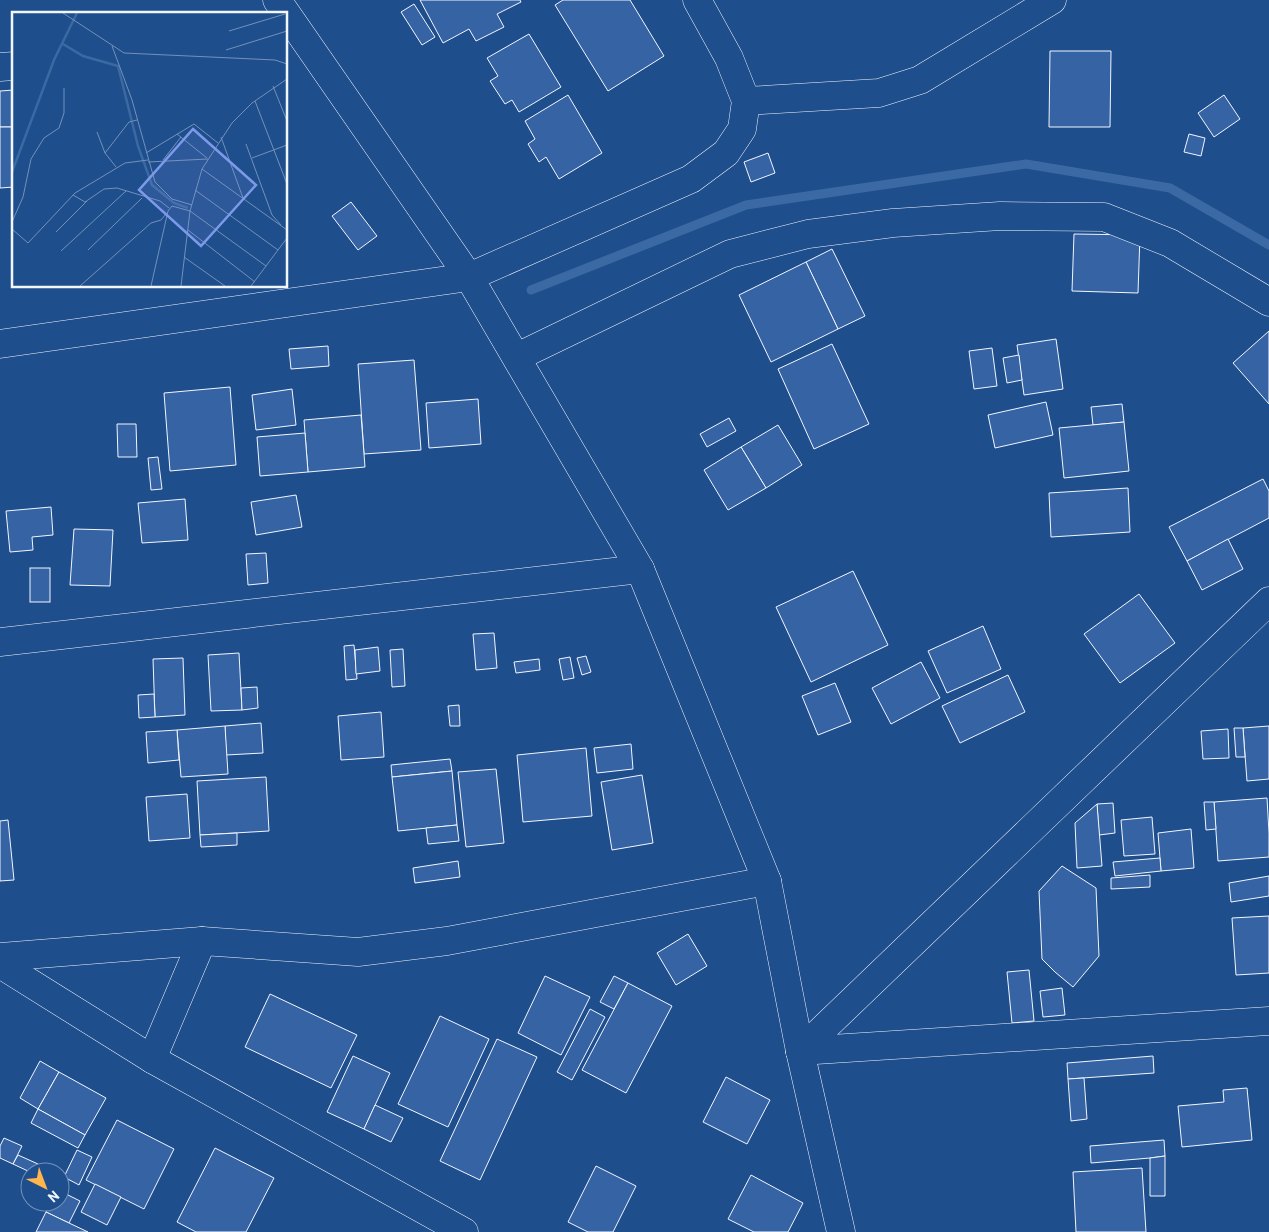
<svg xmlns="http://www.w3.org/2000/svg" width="1269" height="1232" font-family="Barlow,sans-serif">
<rect width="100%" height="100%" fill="#1f4e8c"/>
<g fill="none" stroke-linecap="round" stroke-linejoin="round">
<path stroke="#3b69a3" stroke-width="9" d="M531,290l215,-85 280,-41 144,24 99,57"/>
</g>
<g fill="#3563a3" stroke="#f2f6ff">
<path d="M420,0h100l1,2 -24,12 7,13 -28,14 -7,-12 -26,14z"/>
<path d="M563,0h67l34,56 -56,35 -53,-86z"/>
<path d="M414,4l21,33 -13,8 -21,-33z"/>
<path d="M529,34l32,53 -42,25 -7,-12 -7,4 -15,-23 8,-5 -11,-18z"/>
<path d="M1050,51h61l-1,76h-61z"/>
<path d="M14,90v37h-14v-36z"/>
<path d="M568,95l34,58 -43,26 -13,-22 -7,5 -11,-18 7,-5 -10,-18z"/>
<path d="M1224,95l16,24 -26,18 -16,-24z"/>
<path d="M0,127h14v60l-14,1z"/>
<path d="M1189,134l16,4 -4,18 -17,-4z"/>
<path d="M768,153l7,20 -24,9 -7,-20z"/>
<path d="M351,202l26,34 -19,14 -26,-34z"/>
<path d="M1074,234l66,1 -2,58 -66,-2z"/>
<path d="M832,249l33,67 -27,13 -32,-67z"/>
<path d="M806,262l32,67 -67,33 -32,-67z"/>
<path d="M1269,331v73l-36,-41z"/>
<path d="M1056,339l7,50 -39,6 -7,-50z"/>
<path d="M832,344l37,80 -55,25 -36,-80z"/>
<path d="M328,346l1,20 -38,3 -2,-20z"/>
<path d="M992,348l5,38 -23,3 -5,-38z"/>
<path d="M1019,355l3,25 -15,3 -4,-25z"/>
<path d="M414,360l7,90 -57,4 -6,-90z"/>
<path d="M230,387l6,78 -66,6 -6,-78z"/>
<path d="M292,389l4,36 -40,5 -4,-35z"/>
<path d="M478,399l3,45 -52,4 -3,-45z"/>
<path d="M1046,402l7,33 -58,13 -7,-33z"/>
<path d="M1122,404l2,18 -31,3 -2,-18z"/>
<path d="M361,415l4,52 -57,5 -4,-52z"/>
<path d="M729,418l7,13 -29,16 -7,-13z"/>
<path d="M1124,422l5,49 -65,7 -5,-50z"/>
<path d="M117,424h19l1,33h-19z"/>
<path d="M778,425l24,40 -36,23 -25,-41z"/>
<path d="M305,433l3,39 -48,4 -3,-39z"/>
<path d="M741,447l25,41 -38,22 -24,-40z"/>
<path d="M158,457l4,32 -11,1 -3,-32z"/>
<path d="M1263,479l6,12v27l-82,43 -18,-34z"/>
<path d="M1128,488l2,44 -79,5 -2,-44z"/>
<path d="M296,495l6,32 -46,8 -5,-33z"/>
<path d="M185,499l3,41 -46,3 -4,-40z"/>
<path d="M51,507l2,28 -21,2 1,13 -23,2 -4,-41z"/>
<path d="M74,529l39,1 -3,56 -40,-1z"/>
<path d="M1228,539l15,30 -41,21 -15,-29z"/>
<path d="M266,553l2,30 -20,2 -2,-31z"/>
<rect x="30" y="568" width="20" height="34"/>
<path d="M853,571l35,74 -77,37 -35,-75z"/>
<path d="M1139,594l36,49 -55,40 -36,-49z"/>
<path d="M983,626l18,43 -54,24 -19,-42z"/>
<path d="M494,633l3,35 -21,2 -3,-36z"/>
<path d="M354,645l3,34 -11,1 -2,-34z"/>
<path d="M378,647l2,24 -24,3 -1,-24z"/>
<path d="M403,649l2,37 -13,1 -2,-37z"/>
<path d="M239,653l3,57 -31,1 -3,-56z"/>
<path d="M586,656l5,16 -9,3 -5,-17z"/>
<path d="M570,657l4,21 -11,2 -4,-21z"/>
<path d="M183,658l2,57 -30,2 -2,-58z"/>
<path d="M539,659l1,11 -24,3 -2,-11z"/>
<path d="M921,662l19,36 -49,26 -19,-36z"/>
<path d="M1008,675l17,37 -65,31 -18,-37z"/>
<path d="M835,683l16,39 -33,13 -16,-39z"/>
<path d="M257,687l1,21 -16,2 -1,-22z"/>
<path d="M154,694l1,23 -16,1 -1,-23z"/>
<path d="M459,705l1,21h-10l-2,-20z"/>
<path d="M381,712l3,45 -43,3 -3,-44z"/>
<path d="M261,723l2,30 -37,2 -1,-29z"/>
<path d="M225,726l3,48 -47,3 -4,-47z"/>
<path d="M1269,726v53l-22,2 -4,-53z"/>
<path d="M1234,728h9l2,29h-9z"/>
<path d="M1228,729l1,29 -26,1 -2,-28z"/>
<path d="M177,730l2,30 -31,3 -2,-31z"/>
<path d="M631,744l2,25 -36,4 -3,-25z"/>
<path d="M586,748l6,68 -69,6 -6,-67z"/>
<path d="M450,759l2,12 -60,6 -1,-12z"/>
<path d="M496,769l8,74 -38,4 -8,-75z"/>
<path d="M452,771l5,54 -59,6 -6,-54z"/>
<path d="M642,775l11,68 -41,7 -11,-68z"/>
<path d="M266,777l3,54 -69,4 -3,-54z"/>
<path d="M187,794l3,44 -41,3 -3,-44z"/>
<path d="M1267,798l2,35v24l-51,4 -4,-59z"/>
<path d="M1204,802h10l2,27 -10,1z"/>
<path d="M1113,803l2,30 -16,2 -2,-31z"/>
<path d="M1097,804l5,62 -25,2 -2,-45z"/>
<path d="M1152,817l3,37 -31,2 -3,-36z"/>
<path d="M8,820l6,60 -14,1v-60z"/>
<path d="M457,825l2,16 -31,3 -2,-16z"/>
<path d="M1191,829l3,39 -33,3 -3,-38z"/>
<path d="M237,833v12l-36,2 -1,-12z"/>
<path d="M1160,858l1,13 -46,5 -2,-14z"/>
<path d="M458,861l2,16 -45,6 -2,-15z"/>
<path d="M1062,866l34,22 3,68 -26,31 -18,-15 -13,-13 -3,-68z"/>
<path d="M1150,875v12l-39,2v-11z"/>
<path d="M1269,876v20l-38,6 -2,-19z"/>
<path d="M1269,916v57l-33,2 -4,-57z"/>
<path d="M688,934l19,32 -31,19 -19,-32z"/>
<path d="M1029,970l5,51 -22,2 -5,-51z"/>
<path d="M545,976l45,21 -29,58 -43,-22z"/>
<path d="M614,976l14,7 -14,26 -14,-7z"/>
<path d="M628,983l44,23 -46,87 -44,-23z"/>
<path d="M1062,988l3,27 -22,2 -3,-26z"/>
<path d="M270,994l87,41 -26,53 -86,-41z"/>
<path d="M590,1009l15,8 -33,63 -15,-8z"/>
<path d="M440,1016l49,23 -41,88 -50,-23z"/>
<path d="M497,1039l40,18 -57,123 -40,-19z"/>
<path d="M353,1056l37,17 -26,56 -37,-17z"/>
<path d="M1153,1056l1,17 -86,6 -1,-16z"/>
<path d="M40,1061l19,11 -21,37 -18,-11z"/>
<path d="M59,1072l47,26 -21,37 -47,-26z"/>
<path d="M726,1077l44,23 -23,44 -44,-22z"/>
<path d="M1084,1078l3,41 -16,2 -3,-42z"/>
<path d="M1247,1088l5,52 -70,7 -4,-41 46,-4 -1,-12z"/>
<path d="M375,1105l28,13 -12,24 -27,-13z"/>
<path d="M38,1109l47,26 -7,13 -47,-25z"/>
<path d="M117,1120l57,29 -30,60 -58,-29z"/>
<path d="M4,1138l18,8 -9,18 -13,-6v-12z"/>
<path d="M1164,1140l1,16 -15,2 -59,5 -1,-17z"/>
<path d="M215,1148l59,30 -28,54h-50l-19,-10z"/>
<path d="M77,1150l15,7 -13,28 -15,-8z"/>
<path d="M18,1155l20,9 -4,8h-4l-17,-8z"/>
<path d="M1165,1156v40h-15v-38z"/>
<path d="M596,1166l40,20 -23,46h-25l-20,-10z"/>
<path d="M1142,1168l4,64h-70l-3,-60z"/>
<path d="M751,1175l52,28 -15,29h-34l-26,-13z"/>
<path d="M95,1184l26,13 -14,28 -26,-13z"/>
<path d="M60,1191l20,10 -11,22 -23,-11 5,-10h9z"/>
<path d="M46,1212l23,11 19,9h-52z"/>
</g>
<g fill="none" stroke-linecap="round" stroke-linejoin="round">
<g stroke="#f2f6ff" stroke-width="29">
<g id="minor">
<path d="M277,0l192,277 171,292 127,312 33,170 41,181"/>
<path d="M0,67l14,-1"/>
<path d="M746,101l133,-8 41,-13 132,-80"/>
<path d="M0,344l469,-67 222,-98 35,-26 16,-24 4,-28 -17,-43 -32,-58"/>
<path d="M517,357l213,-103 78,-20 85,-11 107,-7 104,1 66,26 99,59"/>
<path d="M0,642l640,-73"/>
<path d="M0,957l202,-16 156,11 89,-11 320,-60"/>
<path d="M0,964l152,95 312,173"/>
<path d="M800,1051l469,-450"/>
<path d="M800,1051l469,-30"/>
<path d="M152,1059l50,-118"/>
</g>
</g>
<use href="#minor" stroke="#1f4e8c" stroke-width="28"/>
</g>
<g transform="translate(12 12)">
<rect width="275" height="275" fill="#1f4e8c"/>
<path fill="none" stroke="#3b69a3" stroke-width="2.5" d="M51,32l20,12 35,10 20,80 14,39 22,18 14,5M0,160l42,-112 23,-47"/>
<path fill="none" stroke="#7391ba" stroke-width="1" d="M51,1l61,40 151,7 12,4M217,19l56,-17M100,34l20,54 23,82 17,17 20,6M214,38l61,-19M261,74l14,35M243,89l32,83M85,120l8,21M165,122l30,24M209,125l22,61M234,132l26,71 9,10M134,141l48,-29 24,19M240,146l35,-13M151,148l18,-23M136,150l60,-3M104,155l-11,-14 24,-31 8,-2M190,157l85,61M183,178l83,60M61,183l12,7 19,-13 13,-1 43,13 9,7M0,210l11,-25 8,-38 13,-21 15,-10 5,-15v-25M0,217l16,14 47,-50 50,-30 23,-3M176,218l67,52M44,220l31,-31M76,238l54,-52M49,239l65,-60M172,245l41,29M68,274l71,-63 10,-3 5,-6M139,274l17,-75 4,-5 18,5 76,55M169,274l9,-75 12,-42 30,-46 20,-20 35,-24M239,274l36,-48"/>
<path fill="#7d9aea" fill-opacity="0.15" stroke="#7d9aea" stroke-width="2.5" d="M181,117l63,56 -55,61 -62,-56z"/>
<rect width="275" height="275" fill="none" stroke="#f2f6ff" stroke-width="2.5"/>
</g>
<g transform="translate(45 1187) rotate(138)"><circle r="24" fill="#1f4e8c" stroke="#7391ba"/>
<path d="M0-4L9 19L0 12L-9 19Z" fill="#ffb74d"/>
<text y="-8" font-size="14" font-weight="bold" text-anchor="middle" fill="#f2f6ff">N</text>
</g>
</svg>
